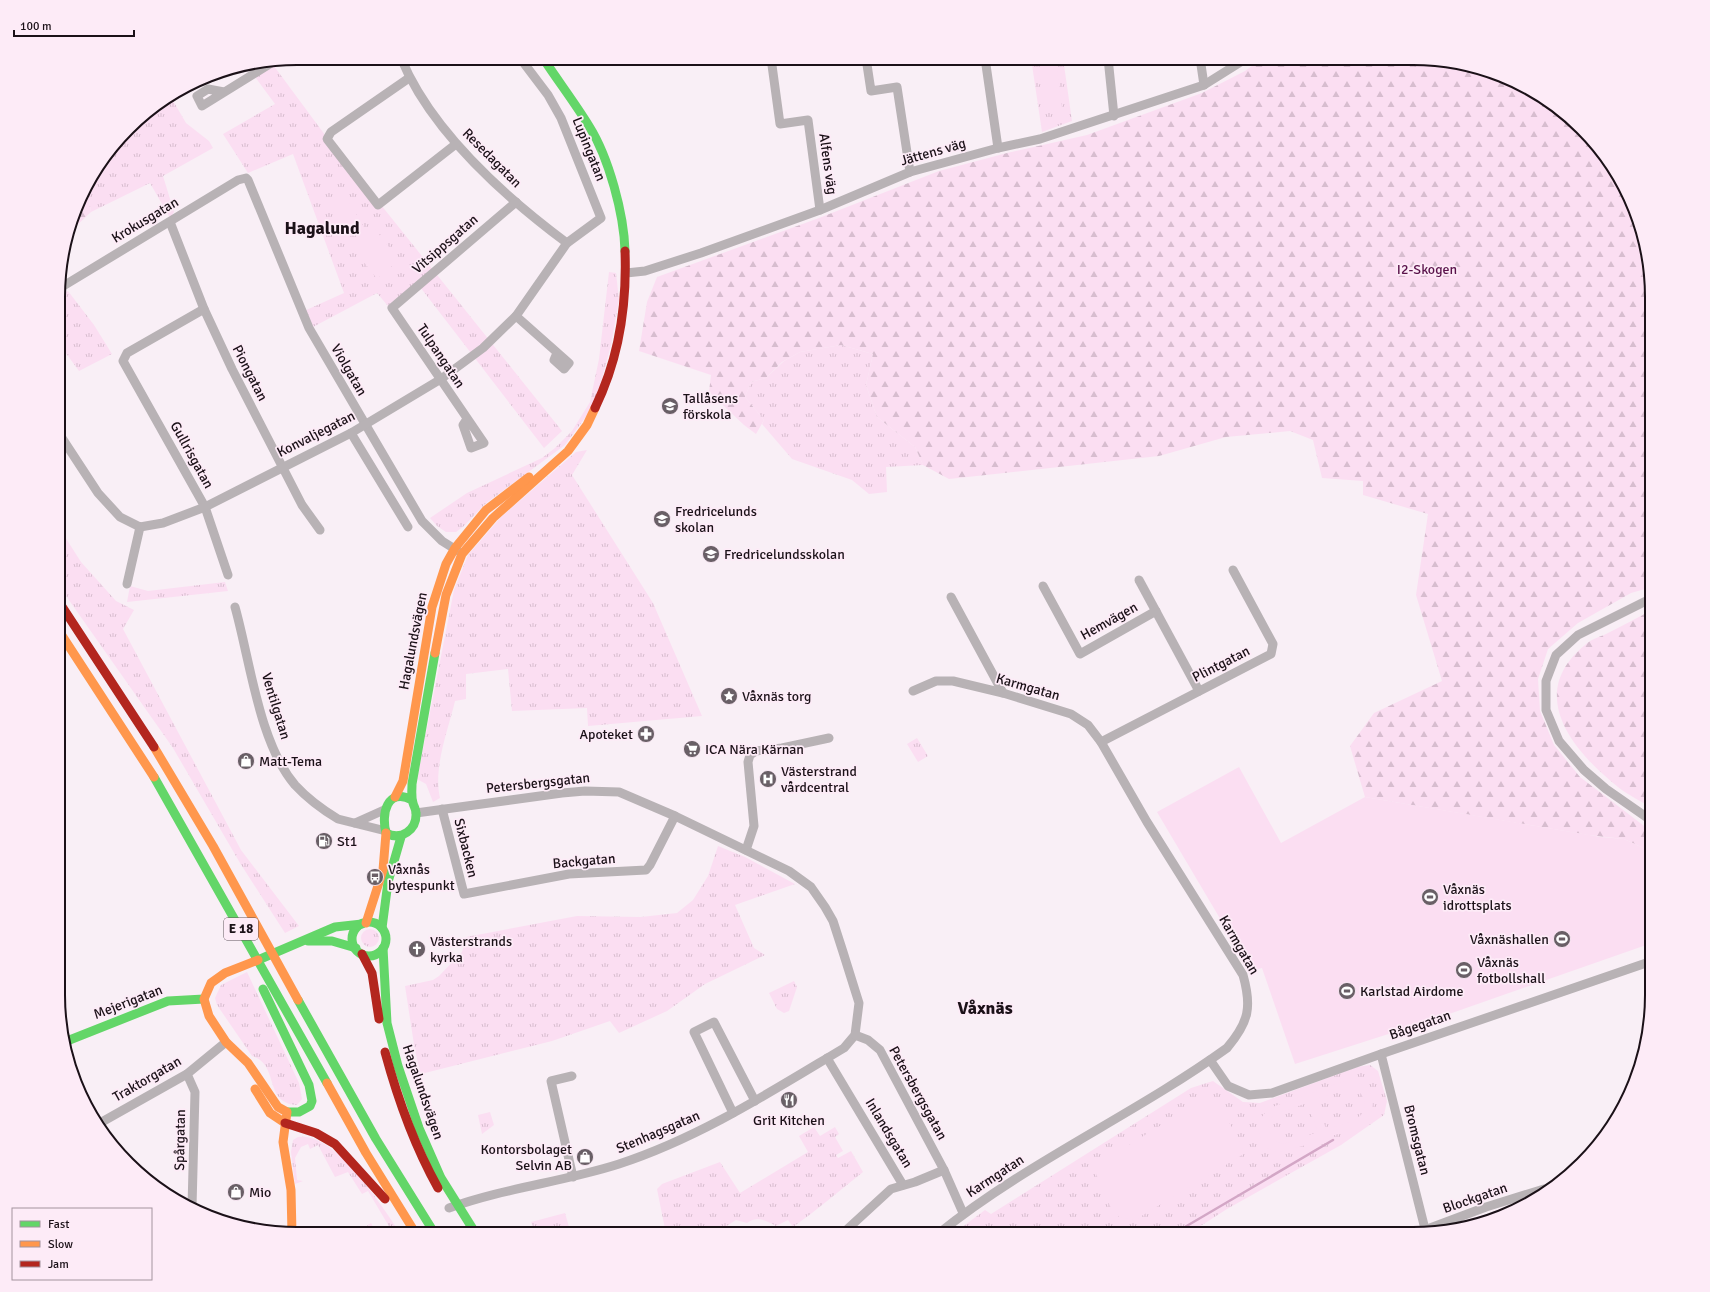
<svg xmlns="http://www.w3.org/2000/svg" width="1710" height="1292" font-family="Signika,sans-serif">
<defs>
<pattern id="grass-tufts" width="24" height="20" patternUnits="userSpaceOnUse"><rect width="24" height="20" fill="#fbdef2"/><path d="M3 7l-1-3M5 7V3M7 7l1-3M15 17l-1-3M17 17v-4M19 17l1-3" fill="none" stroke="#d7bdcf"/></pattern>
<pattern id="forest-firs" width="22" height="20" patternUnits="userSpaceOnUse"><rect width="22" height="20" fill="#fbdef2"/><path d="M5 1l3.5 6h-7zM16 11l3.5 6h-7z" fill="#d7bdcf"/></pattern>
</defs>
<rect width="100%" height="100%" fill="#f9eff6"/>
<g fill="url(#grass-tufts)">
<path d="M1031,58h32l9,63 -30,11z"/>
<path d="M271,62l54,73 237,296 -18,17 -127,-165 -29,23 -11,-13 -64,34 -9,-16 40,-18 -51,-139 -45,19 -25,-39 52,-30 -28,-38z"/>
<path d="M172,99l14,24 23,18 4,7 -50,28 11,36 -4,6 -20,-35 -59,29 -4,-24 3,-10 50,-61z"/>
<path d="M609,272l7,1 3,27 -8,45 -12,44 -9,22 -25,34 -80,59 -21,22 -8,6h-10l-9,-6 -7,-8 37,-25 75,-35 13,-10 17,-17 18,-29 9,-43z"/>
<path d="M68,291l26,34 18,29 -33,17 -19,-26v-50z"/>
<path d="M841,345l32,9 -7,31 11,32 38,30 8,18 -37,2 1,25 -18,2 -17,-14 -60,-21 -30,-35 2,-4 -19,-23 6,-15 15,-4 18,-17 16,-9z"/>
<path d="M587,450l-15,25 81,128 49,113 -114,10 -1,-18 -75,3 -4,-42 -42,5v25l-11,2c-7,30 -22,66 -15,97l-7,4 -7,-18 -9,-5 37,-189 14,-35 33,-38 75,-65z"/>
<path d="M60,529l21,33 35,39 18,9 -11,19 118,221 58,76 -14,7 -45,-70 -67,-115 -114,-162z"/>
<path d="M225,582l3,9 -101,11 3,-16 18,5z"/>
<path d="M917,738l11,18 -10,6 -11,-18z"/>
<path d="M718,846l27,11 50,27 -60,21 19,43 11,7 -60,29 -38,27 -48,22 -9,-12 -58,20 -131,33 -6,-23 -10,-65 28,-6 6,-4 23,-24 4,-15 111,-21 64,1 36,-4 16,-13 15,-24z"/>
<circle cx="370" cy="938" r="9"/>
<path d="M247,972l52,111 3,16 -5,6c-34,-2 -17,-41 -45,-49l-35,-51 -2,-7 6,-13z"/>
<path d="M794,981l3,6 -8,24 -5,2 -7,-4 -8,-16z"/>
<path d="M1370,1065l8,6 9,30 -3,14 -43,30 -114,64 -39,25h-235l32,-24 6,4 200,-126 22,-7 30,21 17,1 97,-36z"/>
<path d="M490,1112l4,13 -12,9 -4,-19z"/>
<path d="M814,1127l6,9 15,-9 4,7 -4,3 8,14 -7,4 2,3 13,-7 12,21c-24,19 -46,38 -70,55l-5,-7 -12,6c-11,-6 -19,-10 -29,-3l-11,-3 -22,14h-60l11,-5 -8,-40 5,-5 58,-22 20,31 68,-41 -9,-16z"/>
<path d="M298,1137c37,-6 83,68 101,94l-3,3h-17l11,-6 -22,-37 -6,3 -14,-22 -13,5 -17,-32 -8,4 -2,-5 -7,3 -6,11 2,22 6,1 -8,3 -4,-32 2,-12z"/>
<path d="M565,1213l6,21h-35l-5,-12z"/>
<path d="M371,1223l6,11h-21z"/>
</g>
<g fill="url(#forest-firs)">
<path d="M1263,58l165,1 76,17 66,41 57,75 17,44 8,61v290l-21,6 -53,30 -30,26 -10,30 2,32 14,34 26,32 72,55v20l-28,-13 -36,-4 -223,-38 -15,-51 24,-33 68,-32 -26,-86 12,-81 -65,-19v-14l-41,-3 -9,-38 -23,-9 -64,6 -67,19 -210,23 -26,-14 -8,-18 -38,-30 -11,-32 7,-31 -32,-9 -41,7 -18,10 -16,16 -15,4 -6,15 19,23 -8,14 -12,-9 -35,-33 2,-17 -72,-24 8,-49 10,-25 162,-59 120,-47 68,-18 80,-18 115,-42 43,-22z"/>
<path d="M87,188l4,24 -19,18z"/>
<path d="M1652,610v198c-11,-7 -24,-13 -34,-21 -45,-36 -93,-93 -33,-142 5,-5 14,-8 21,-11 16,-8 31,-16 46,-24z"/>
</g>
<g fill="#fbdef2" fill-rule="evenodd">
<path d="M1057,68l5,40 -18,2 -5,-39z"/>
<path d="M346,198l18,29 -16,11 -17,-30z"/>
<path d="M372,225l27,35 -22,19 -28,-36z"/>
<path d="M1239,767l42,76 84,-46 236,40 23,2 28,13v91l-220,77 -137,44 -33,-96 -11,3 -94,-159z"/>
<path d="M1344,1081c26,-3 39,25 19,42 -11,7 -79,32 -90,28 -11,-3 -17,-20 -13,-30 2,-7 9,-12 15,-15zM1354,1088c5,3 8,6 10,12 7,20 -24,25 -38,29l-10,-30 29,-10zM1307,1103l11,29 -35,12 -10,-4 -5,-11 3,-11 7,-5z"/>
<path d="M1210,1095l9,9 24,44 -1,7 -107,65 -16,-3 -9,-11 -17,-39z"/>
</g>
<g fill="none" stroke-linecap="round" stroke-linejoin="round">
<path stroke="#d3a7c6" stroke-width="2.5" d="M1173,1234l160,-94"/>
<g stroke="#b8b2b5" stroke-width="9">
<path d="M401,58c30,73 103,138 166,185"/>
<path d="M771,58l9,66 28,-4 12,90"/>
<path d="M866,58l5,33 26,-4 13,85"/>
<path d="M985,58l13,90"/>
<path d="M1108,58l6,58"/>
<path d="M1200,58l4,27"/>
<path d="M409,78l-78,54 -4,7 51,66 78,-61"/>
<path d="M224,92l-16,-3 -11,7 5,10 71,-44"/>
<path d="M170,222l34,87 28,60 70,136 18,25"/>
<path d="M626,273l19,-2 56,-18 119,-43 90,-38 88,-24 42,-9 164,-54 43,-27"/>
<path d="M60,288l178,-108 8,-2 2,2 61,148 113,193 20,20 16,10"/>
<path d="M204,309l-77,44 -4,8 82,146 23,68"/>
<path d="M516,316l53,47 -5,6 -10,-9 3,-7"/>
<path d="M467,419l-4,6 8,23 13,-5 -92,-135 124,-106"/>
<path d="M351,433l57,94"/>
<path d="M60,435l38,58 22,24 20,10 23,-4 42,-16 146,-74 90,-54 42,-31 33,-32 51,-73 34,-25 -40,-100 -13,-23 -28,-37"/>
<path d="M1139,580l60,111"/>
<path d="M127,584l13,-57"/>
<path d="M1043,586l37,68 76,-43"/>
<path d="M951,597l52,96"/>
<path d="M235,607c15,53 24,136 60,178 12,13 28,25 43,34l48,12"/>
<path d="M913,691l23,-10h17l50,12 68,21 17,11 13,17 46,80 96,153c9,32 6,47 -16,73 -93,67 -200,114 -289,186"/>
<path d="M1101,742l170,-88 2,-10 -40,-74"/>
<path d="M442,809l22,85 105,-20 77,-4 4,-5 25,-49"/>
<path d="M416,813l146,-20 23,-2 34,1 56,24 114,55 22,16 14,20 8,14 10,31 16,51 -4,32 -11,13c-72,43 -145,90 -225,116 -56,18 -115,24 -170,44"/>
<path d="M1652,821l-46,-32 -22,-19 -25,-29 -13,-31v-29l10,-26 22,-20 74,-37"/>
<path d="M355,823l29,-13"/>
<path d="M746,850l8,-24 -6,-64 2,-7 6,-4 26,-3 47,-10"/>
<path d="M855,1035l13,5 12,10 64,120 19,43"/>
<path d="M1381,1054l45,179"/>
<path d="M827,1058l76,127"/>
<path d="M1210,1060l18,26 21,9 23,-2 109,-39 271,-93"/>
<path d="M187,1074l8,18 -3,115"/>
<path d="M572,1076l-21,5 22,96"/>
<path d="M733,1113l-39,-81 20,-10 41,79"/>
<path d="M100,1123l87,-49 39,-32"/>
<path d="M842,1234l49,-45 24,-7 29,-12"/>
<path d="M1414,1234l72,-27 58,-18"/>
</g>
<g stroke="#63d668" stroke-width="9">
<path d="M543,58c15,23 32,45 46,68 20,32 35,88 36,125"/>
<path d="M154,777l173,306"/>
<path d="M412,800c-25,-13 -31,14 -26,33 15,8 31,-3 30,-20 0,-4 -2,-6 -3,-10 -2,-6 -1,-13 -1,-19l23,-131"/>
<circle cx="369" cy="939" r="17"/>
<path d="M382,928l6,-46 13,-45"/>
<path d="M308,941h24l24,7"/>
<path d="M383,948l4,75 11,43 21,62 22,50 35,56"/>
<path d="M258,960l77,-33 27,-3"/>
<path d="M263,989l46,96 3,16 -2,5 -11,6h-12"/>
<path d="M298,1000l78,139 59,95"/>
<path d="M67,1041l101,-40 36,-2"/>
</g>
<g stroke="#ff974d" stroke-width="9">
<path d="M59,631l95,146"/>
<path d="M435,653l11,-58 16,-41 31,-36 75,-67 19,-26 8,-17"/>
<path d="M154,747l59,99 85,154"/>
<path d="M395,797l8,-16 29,-174 14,-43 9,-16 31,-38 43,-33"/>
<path d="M366,923l17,-53 3,-37"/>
<path d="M258,960l-33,13 -14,10 -7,16 5,17 17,26 22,21 30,44 9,5 -4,30 8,48 1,44"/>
<path d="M327,1083l39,70 50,81"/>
<path d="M255,1089l15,24 15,10"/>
</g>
<g stroke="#b3261e" stroke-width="9">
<path d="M595,408c24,-49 32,-103 30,-157"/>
<path d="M59,602l95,145"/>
<path d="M362,954l10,19 7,46"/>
<path d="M385,1052c13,48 29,93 53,136"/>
<path d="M285,1123l31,10 19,11 50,55"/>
</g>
</g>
<defs>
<g id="school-disc" transform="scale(0.9)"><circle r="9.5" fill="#695f66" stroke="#fdebf7"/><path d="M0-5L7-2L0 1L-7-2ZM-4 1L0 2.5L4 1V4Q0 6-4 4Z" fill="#fff"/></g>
<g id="sight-disc" transform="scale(0.9)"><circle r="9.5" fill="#695f66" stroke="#fdebf7"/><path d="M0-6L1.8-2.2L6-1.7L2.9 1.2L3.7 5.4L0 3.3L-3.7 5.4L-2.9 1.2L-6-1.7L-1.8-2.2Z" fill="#fff"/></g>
<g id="pharmacy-disc" transform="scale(0.9)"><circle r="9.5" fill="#695f66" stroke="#fdebf7"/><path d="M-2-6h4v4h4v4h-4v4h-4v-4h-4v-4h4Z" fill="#fff"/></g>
<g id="supermarket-disc" transform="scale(0.9)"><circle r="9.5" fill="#695f66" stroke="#fdebf7"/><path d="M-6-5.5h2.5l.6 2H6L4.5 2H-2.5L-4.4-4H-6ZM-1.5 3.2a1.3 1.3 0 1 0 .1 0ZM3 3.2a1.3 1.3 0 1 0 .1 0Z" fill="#fff"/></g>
<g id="shop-disc" transform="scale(0.9)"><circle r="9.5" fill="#695f66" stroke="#fdebf7"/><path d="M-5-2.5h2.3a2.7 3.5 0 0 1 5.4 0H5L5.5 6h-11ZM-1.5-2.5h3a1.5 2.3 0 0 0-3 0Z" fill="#fff"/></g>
<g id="hospital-disc" transform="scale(0.9)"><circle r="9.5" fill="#695f66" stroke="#fdebf7"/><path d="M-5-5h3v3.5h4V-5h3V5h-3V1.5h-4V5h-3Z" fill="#fff"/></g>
<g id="fuel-disc" transform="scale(0.9)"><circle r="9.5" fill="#695f66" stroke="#fdebf7"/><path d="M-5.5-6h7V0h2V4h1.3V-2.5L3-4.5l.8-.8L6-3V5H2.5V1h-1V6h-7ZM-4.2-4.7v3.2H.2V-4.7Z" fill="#fff"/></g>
<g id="bus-disc" transform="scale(0.9)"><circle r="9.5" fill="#695f66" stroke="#fdebf7"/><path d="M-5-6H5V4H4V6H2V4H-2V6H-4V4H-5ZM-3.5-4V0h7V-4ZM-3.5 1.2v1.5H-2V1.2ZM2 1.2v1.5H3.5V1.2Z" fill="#fff"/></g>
<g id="stadium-disc" transform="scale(0.9)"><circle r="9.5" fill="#695f66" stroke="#fdebf7"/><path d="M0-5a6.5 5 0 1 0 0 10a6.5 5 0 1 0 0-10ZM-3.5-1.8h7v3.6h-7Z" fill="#fff"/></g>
<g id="church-disc" transform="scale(0.9)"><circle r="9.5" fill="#695f66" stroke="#fdebf7"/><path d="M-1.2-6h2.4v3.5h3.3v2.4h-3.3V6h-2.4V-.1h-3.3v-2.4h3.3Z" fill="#fff"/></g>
<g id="restaurant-disc" transform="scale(0.9)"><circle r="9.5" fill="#695f66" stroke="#fdebf7"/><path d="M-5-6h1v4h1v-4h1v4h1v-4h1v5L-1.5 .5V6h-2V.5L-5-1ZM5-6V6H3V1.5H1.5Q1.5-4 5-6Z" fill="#fff"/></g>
</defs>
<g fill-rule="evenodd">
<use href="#school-disc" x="670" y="406"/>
<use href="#school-disc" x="662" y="519"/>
<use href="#school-disc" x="711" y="554"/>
<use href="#sight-disc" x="729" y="696"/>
<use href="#pharmacy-disc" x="646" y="734"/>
<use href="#supermarket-disc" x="692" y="749"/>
<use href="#shop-disc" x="246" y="761"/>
<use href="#hospital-disc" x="768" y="779"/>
<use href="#fuel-disc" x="324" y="841"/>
<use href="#bus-disc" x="375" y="877"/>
<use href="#stadium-disc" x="1430" y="897"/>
<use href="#stadium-disc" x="1562" y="939"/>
<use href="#church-disc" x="417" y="949"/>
<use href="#stadium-disc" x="1464" y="970"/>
<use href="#stadium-disc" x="1347" y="991"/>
<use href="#restaurant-disc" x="789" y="1100"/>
<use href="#shop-disc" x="585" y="1157"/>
<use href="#shop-disc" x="236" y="1192"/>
</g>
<g text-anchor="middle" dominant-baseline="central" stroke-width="3.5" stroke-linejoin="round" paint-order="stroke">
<rect fill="#fdebf7" stroke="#5f525b" stroke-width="1" x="224" y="918" width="34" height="22" rx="3"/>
<g font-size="13" font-weight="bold" fill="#1b1118">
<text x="241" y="929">E 18</text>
</g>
<g font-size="14" fill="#1b1118" stroke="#fdebf7">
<text transform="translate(589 149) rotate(68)">Lupingatan</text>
<text transform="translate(933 152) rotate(-16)">Jättens väg</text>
<text transform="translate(492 158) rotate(45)">Resedagatan</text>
<text transform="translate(828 164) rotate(82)">Alfens väg</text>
<text transform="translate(145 220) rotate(-31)">Krokusgatan</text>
<text transform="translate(445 244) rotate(-41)">Vitsippsgatan</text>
<text transform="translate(441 356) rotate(56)">Tulpangatan</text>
<text transform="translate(349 370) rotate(60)">Violgatan</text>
<text transform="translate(250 373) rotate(63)">Piongatan</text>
<text transform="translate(316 434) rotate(-27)">Konvaljegatan</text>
<text transform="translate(192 455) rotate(61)">Gullrisgatan</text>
<text transform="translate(1109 621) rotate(-29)">Hemvägen</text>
<text transform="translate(413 641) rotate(-79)">Hagalundsvägen</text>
<text transform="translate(1221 664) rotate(-27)">Plintgatan</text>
<text transform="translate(1028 687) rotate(16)">Karmgatan</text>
<text transform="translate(276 706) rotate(73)">Ventilgatan</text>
<text transform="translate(538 783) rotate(-6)">Petersbergsgatan</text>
<text transform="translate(466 848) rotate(76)">Sixbacken</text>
<text transform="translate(584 861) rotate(-5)">Backgatan</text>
<text transform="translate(1239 945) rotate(60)">Karmgatan</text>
<text transform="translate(128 1002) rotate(-21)">Mejerigatan</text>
<text transform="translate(1420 1025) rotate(-19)">Bågegatan</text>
<text transform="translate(147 1079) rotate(-30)">Traktorgatan</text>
<text transform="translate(423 1092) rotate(71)">Hagalundsvägen</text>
<text transform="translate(918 1093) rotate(61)">Petersbergsgatan</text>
<text transform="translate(658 1132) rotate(-23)">Stenhagsgatan</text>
<text transform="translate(889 1133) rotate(59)">Inlandsgatan</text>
<text transform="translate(180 1140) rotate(-89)">Spårgatan</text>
<text transform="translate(1417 1140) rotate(76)">Bromsgatan</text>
<text transform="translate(995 1176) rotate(-33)">Karmgatan</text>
<text transform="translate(1475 1198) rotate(-19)">Blockgatan</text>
</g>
<g font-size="14" fill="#59114a" stroke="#fdebf7">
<text x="1427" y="269">I2-Skogen</text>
</g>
<g font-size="14" fill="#1b1118" stroke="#fdebf7" text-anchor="start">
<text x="683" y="398">Tallåsens<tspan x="683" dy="16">förskola</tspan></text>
<text x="675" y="511">Fredricelunds<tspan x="675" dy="16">skolan</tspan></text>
<text x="724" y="554">Fredricelundsskolan</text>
<text x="742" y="696">Våxnäs torg</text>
<text x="633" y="734" text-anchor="end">Apoteket</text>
<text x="705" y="749">ICA Nära Kärnan</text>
<text x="259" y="761">Matt-Tema</text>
<text x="781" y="771">Västerstrand<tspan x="781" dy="16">vårdcentral</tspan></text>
<text x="337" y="841">St1</text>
<text x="388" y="869">Våxnås<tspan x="388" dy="16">bytespunkt</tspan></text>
<text x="1443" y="889">Våxnäs<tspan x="1443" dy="16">idrottsplats</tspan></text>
<text x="1549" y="939" text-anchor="end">Våxnäshallen</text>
<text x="430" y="941">Västerstrands<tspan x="430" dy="16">kyrka</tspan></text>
<text x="1477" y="962">Våxnäs<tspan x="1477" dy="16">fotbollshall</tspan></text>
<text x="1360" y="991">Karlstad Airdome</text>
<text x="789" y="1120" text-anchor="middle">Grit Kitchen</text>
<text x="572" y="1149" text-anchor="end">Kontorsbolaget<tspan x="572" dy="16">Selvin AB</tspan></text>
<text x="249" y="1192">Mio</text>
</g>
<g font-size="18" font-weight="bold" fill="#1b1118" stroke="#fdebf7">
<text x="322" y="228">Hagalund</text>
<text x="985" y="1008">Våxnäs</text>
</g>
</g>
<path d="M0 0H1710V1292H0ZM297 65H1413A232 232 0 0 1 1645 297V995A232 232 0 0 1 1413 1227H297A232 232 0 0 1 65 995V297A232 232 0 0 1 297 65Z" fill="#fdebf7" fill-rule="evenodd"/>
<path fill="none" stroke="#1b1118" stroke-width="2" d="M297 65H1413A232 232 0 0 1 1645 297V995A232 232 0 0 1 1413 1227H297A232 232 0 0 1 65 995V297A232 232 0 0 1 297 65Z"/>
<rect x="12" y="1208" width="140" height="72" fill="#fdebf7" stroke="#a3949e"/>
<rect x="20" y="1221" width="20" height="6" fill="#63d668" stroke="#a3949e"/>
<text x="48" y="1228" font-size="12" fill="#1b1118">Fast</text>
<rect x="20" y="1241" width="20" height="6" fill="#ff974d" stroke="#a3949e"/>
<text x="48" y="1248" font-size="12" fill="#1b1118">Slow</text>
<rect x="20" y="1261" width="20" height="6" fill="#b3261e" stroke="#a3949e"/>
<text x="48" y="1268" font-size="12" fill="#1b1118">Jam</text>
<path d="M14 30v6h120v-6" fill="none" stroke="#1b1118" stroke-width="2"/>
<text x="20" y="30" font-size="12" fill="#1b1118" stroke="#fdebf7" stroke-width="3" paint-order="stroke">100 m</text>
</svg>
